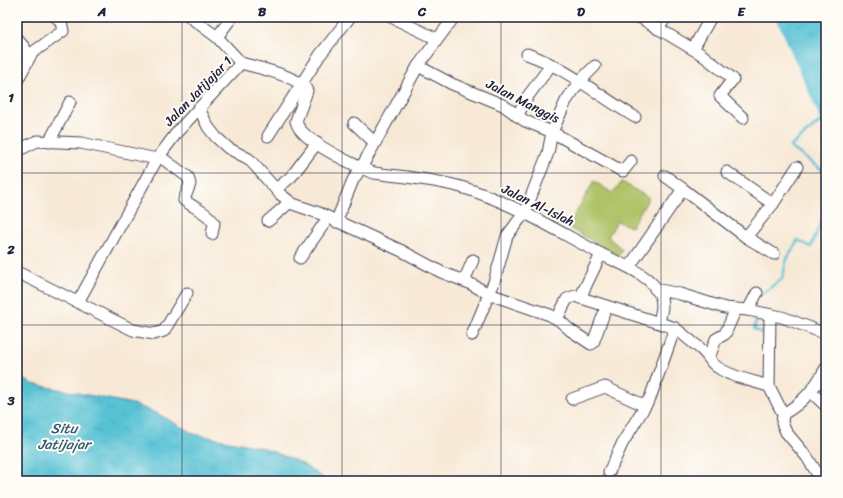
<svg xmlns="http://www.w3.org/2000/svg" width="843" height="498" font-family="Sriracha,sans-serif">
<defs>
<pattern id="water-ripples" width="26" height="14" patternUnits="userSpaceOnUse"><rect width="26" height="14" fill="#59c2d5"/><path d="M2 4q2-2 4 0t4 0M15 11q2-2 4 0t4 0" fill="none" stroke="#4da6b8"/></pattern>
</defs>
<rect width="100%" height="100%" fill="#fdfcf7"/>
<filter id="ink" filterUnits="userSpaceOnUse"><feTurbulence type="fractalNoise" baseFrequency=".025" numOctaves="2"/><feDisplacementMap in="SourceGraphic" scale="8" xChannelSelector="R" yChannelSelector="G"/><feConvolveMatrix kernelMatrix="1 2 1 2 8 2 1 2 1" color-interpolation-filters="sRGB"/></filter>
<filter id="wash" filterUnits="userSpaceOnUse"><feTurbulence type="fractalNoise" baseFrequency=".012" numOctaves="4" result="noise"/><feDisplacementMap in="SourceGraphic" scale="16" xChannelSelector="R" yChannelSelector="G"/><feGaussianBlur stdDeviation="0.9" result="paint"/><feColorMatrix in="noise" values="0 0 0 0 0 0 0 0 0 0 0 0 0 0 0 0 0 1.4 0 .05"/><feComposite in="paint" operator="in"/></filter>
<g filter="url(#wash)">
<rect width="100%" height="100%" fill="#f8e9d7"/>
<path fill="#aec266" stroke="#687250" d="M594,181l18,12 10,-11 27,16 -18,29 -14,-6 -9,16 14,12 -4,7 -50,-29z"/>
<g fill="url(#water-ripples)" stroke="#3e7288">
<path d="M777,17h49v111l-4,-8z"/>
<path d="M17,376l16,8 100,20 25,10 36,20 70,14 37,15 27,18h-311z"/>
</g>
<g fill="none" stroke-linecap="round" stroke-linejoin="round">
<g stroke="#59c2d5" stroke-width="2.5">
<path d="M777,17l49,111"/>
<path d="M822,120l-32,27 36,26"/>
<path d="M759,296l23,-17 5,-20 11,-19 13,7 15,-37"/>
<path d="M757,316l-3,13 13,6"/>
</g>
</g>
</g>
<g filter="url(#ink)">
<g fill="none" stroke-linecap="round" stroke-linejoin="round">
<g stroke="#424052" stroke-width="13">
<g id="minor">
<path d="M190,17l27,20 24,26"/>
<path d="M391,17l46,22"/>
<path d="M639,17l62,37 32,25 -13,17 23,22"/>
<path d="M658,29l8,-12"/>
<path d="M217,37l15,-20"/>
<path d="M17,39l7,8 5,10"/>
<path d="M693,49l18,-32"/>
<path d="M527,54c40,14 72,42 108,63"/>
<path d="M241,63c14,4 61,14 66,28l-11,30c3,18 49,39 65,47l57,-102 36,-49"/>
<path d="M418,66l34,18 51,21 22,16 27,11 68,38 3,1 8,-10"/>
<path d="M17,81l15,-28 31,-22 -2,-9 -5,-5"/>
<path d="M199,108l9,19 8,10 12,11 21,11 31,35 13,10 26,9 83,38 39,21 28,11 20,11 61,21 10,6 10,9 21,14 2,-1 13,-35"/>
<path d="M517,116l11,-20 23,-31"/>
<path d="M354,123l21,20"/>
<path d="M268,136l52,-81 30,-38"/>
<path d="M49,142l21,-40"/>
<path d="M17,151l20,-10 44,2 76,16 21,-28 63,-68"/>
<path d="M159,156l29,21 2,7 -6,16c10,8 23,12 30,23l-2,11"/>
<path d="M727,172l46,32"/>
<path d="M665,176l18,13"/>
<path d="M276,189l15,-12 26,-34"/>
<path d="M268,221l22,-19"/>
<path d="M336,222l17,-42 8,-12 13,5c29,4 59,6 87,14 51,15 94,43 140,67 19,10 50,20 59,41 4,9 1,18 -1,27"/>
<path d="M746,237l28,17"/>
<path d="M300,258l28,-40"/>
<path d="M629,267l54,-78 63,48 27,-33 24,-37"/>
<path d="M17,272l116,58 21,4 10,-3 23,-38"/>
<path d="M464,281l9,-21"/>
<path d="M655,289l25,5 45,14 23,2 34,7 44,17"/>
<path d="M580,298l21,-44"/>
<path d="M78,302l79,-143"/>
<path d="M736,309l-11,25 -9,5 -7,19c7,16 44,23 60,28"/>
<path d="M748,310l9,-17"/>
<path d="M770,315l-1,71 14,28 -1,9 4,9 21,25 15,24"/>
<path d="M557,319l10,-20 8,-3 100,32 27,22 7,8"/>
<path d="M472,335l22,-53 13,-46 18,-24 23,-59 4,-21 14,-31 14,-20 15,-15"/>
<path d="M811,392l15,14"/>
<path d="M572,399l33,-12 40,19"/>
<path d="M783,414c20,-11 32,-26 43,-46"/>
<path d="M609,472l14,-30 27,-44 25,-70"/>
</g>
</g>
<use href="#minor" stroke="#fff" stroke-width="11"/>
</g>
</g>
<path fill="none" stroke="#22223b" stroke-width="1" stroke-opacity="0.55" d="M182,17v464M342,17v464M501,17v464M661,17v464M17,173h809M17,325h809"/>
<g text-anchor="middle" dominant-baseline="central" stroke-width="4" stroke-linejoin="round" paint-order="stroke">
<g font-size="13" fill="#22223b" stroke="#fdfcf7">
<text transform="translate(198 91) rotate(-46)">Jalan Jatijajar 1</text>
<text transform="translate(523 101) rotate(27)">Jalan Manggis</text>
<text transform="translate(538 205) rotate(26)">Jalan Al-Islah</text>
</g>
<g font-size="14" font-style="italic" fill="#355a71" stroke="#fdfcf7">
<text x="64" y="428">Situ<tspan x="64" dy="16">Jatijajar</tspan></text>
</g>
</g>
<rect width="843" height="498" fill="none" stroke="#fdfcf7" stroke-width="44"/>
<rect x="22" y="22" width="799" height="454" fill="none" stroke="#22223b" stroke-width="1.5"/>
<g font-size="13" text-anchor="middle" font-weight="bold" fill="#22223b">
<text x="102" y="16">A</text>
<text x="262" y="16">B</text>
<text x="422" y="16">C</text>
<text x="581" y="16">D</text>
<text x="741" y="16">E</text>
<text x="11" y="102">1</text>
<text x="11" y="254">2</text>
<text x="11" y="405">3</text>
</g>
</svg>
